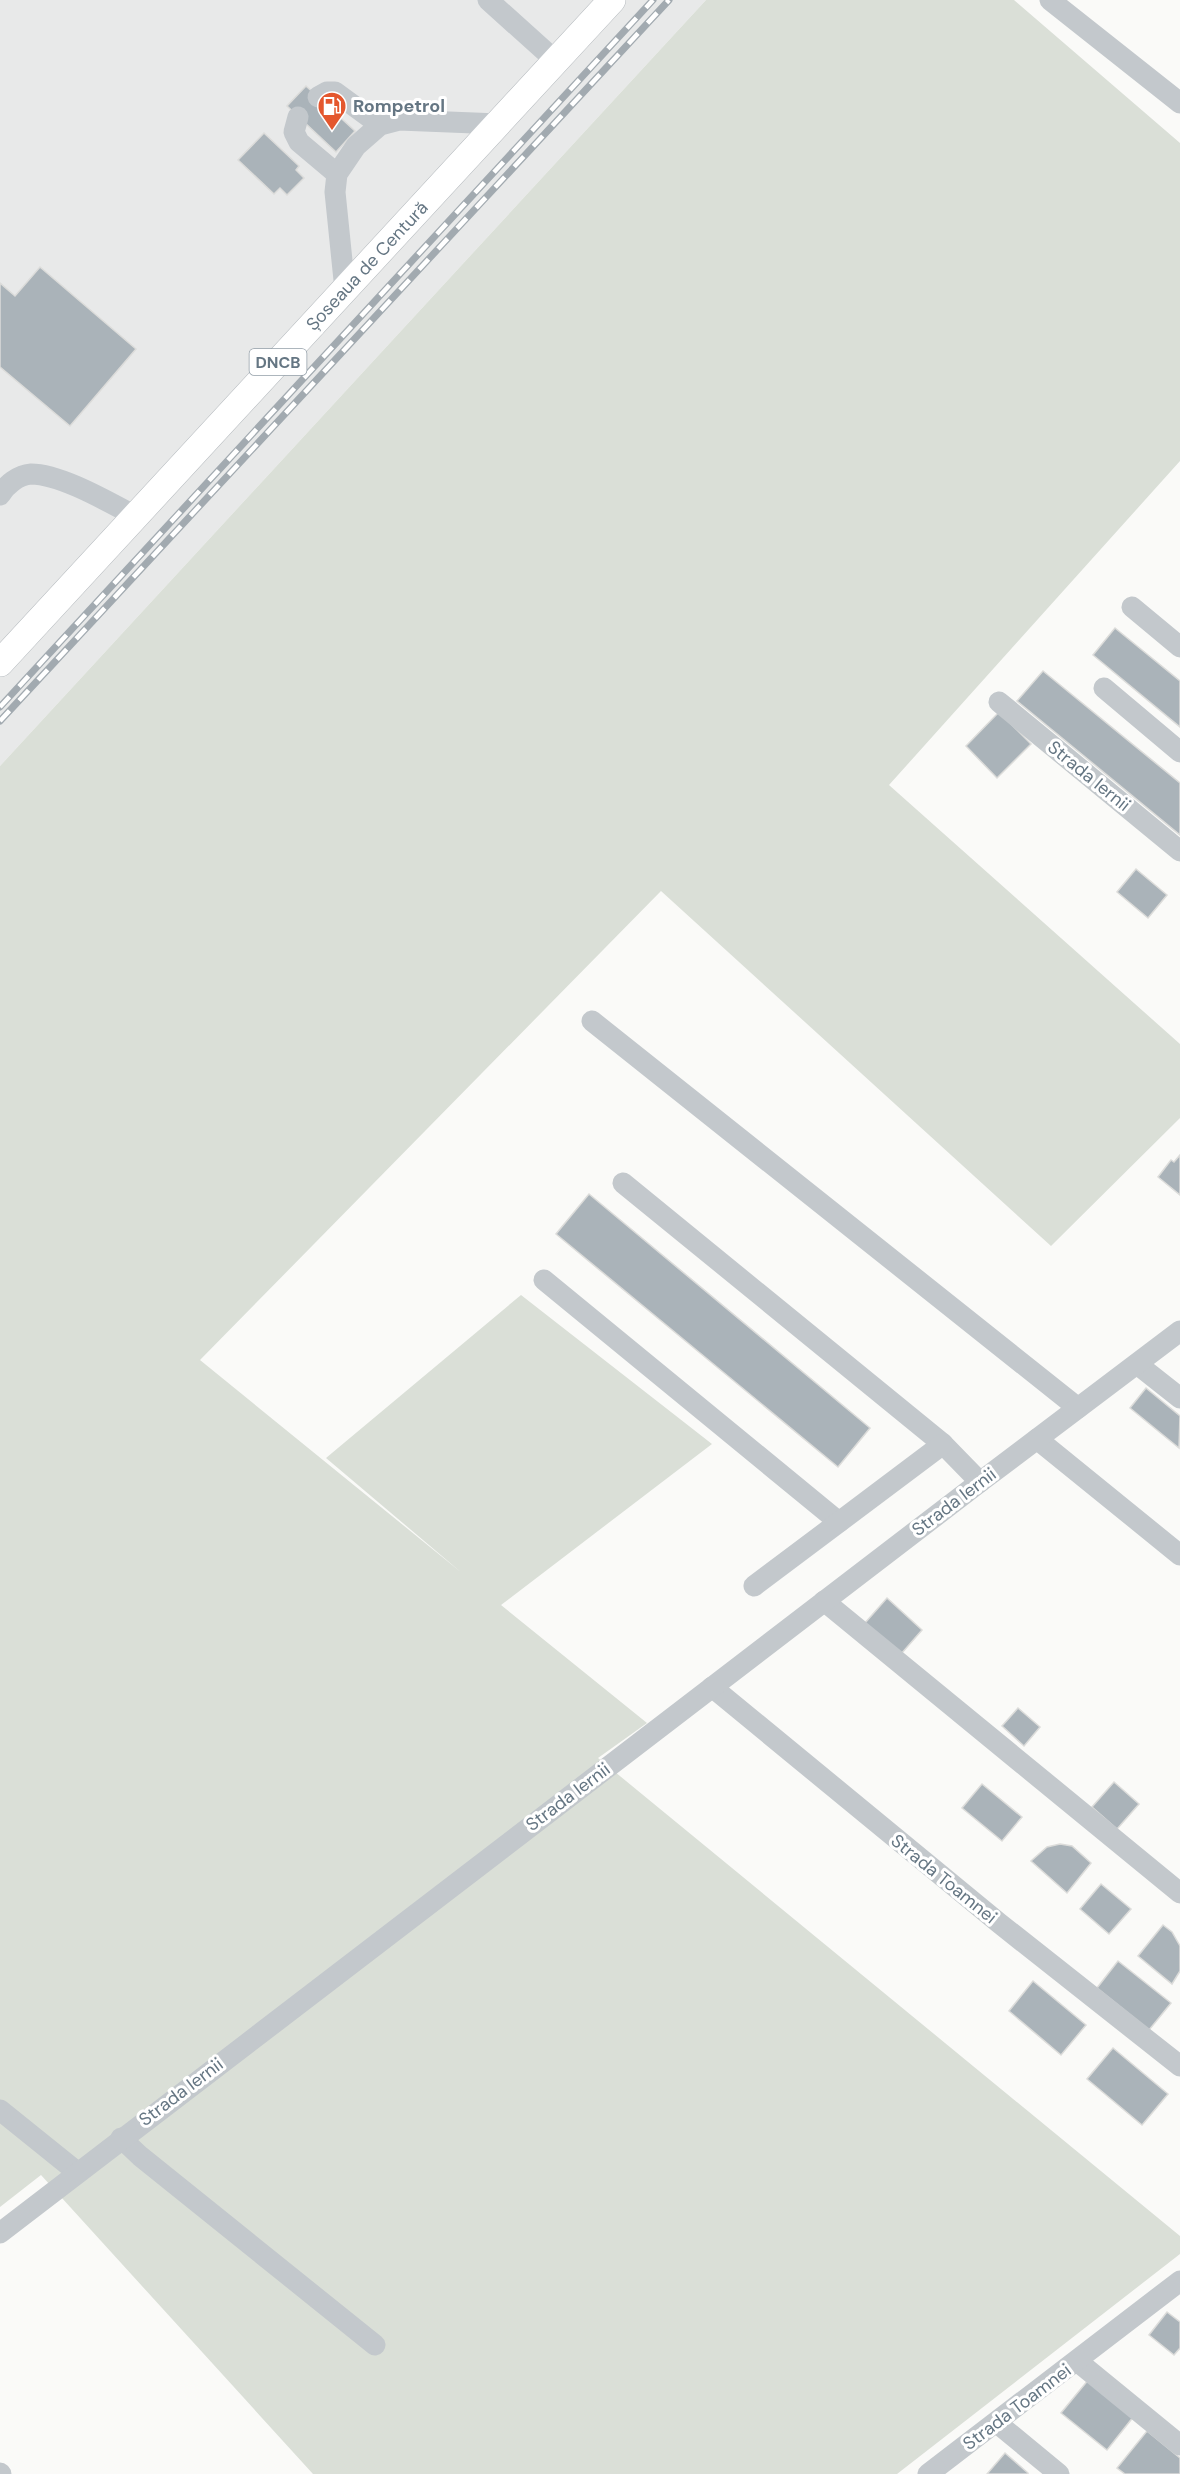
<svg xmlns="http://www.w3.org/2000/svg" width="1180" height="2474" font-family="'DM Sans',sans-serif">
<rect width="100%" height="100%" fill="#fafaf8"/>
<path fill="#e8e9e9" d="M0,0h706l-706,766z"/>
<path fill="#dadfd7" d="M706,0h308l166,143v318l-291,324 291,259v74l-129,128 -390,-355 -461,469 262,213 -136,-115 195,-163 191,149 -211,161 146,118 -49,35 582,478v18l-283,220h-584l-272,-299 -41,32v-1441z"/>
<g fill="#aab3b9" stroke="#dcdcda" stroke-width="1.5">
<path d="M306,86l49,45 -19,21 -49,-46z"/>
<path d="M264,133l35,33 -3,4 8,8 -17,17 -7,-7 -6,6 -36,-34z"/>
<path d="M40,267l96,82 -66,77 -70,-59v-84l15,13z"/>
<path d="M1115,628l65,53v46l-87,-72z"/>
<path d="M1043,671l137,112v52l-163,-134z"/>
<path d="M999,712l32,32 -34,34 -31,-32z"/>
<path d="M1136,869l31,26 -19,23 -31,-26z"/>
<path d="M1180,1155v40l-22,-18 13,-17 3,2z"/>
<path d="M589,1194l281,234 -32,39 -282,-233z"/>
<path d="M1146,1388l34,28 -1,32 -49,-40z"/>
<path d="M887,1598l35,32 -21,24 -36,-31z"/>
<path d="M1018,1708l22,19 -16,19 -22,-20z"/>
<path d="M1114,1782l25,22 -22,25 -25,-22z"/>
<path d="M982,1784l40,33 -20,24 -40,-33z"/>
<path d="M1060,1844l12,2 19,17 -24,30 -36,-32 16,-14z"/>
<path d="M1101,1884l30,25 -22,25 -29,-25z"/>
<path d="M1163,1925l9,7 8,14v25l-8,13 -34,-28z"/>
<path d="M1118,1961l53,42 -22,27 -52,-42z"/>
<path d="M1033,1981l53,44 -25,30 -52,-44z"/>
<path d="M1113,2048l55,46 -26,31 -55,-46z"/>
<path d="M1167,2312l13,10v26l-6,7 -25,-20z"/>
<path d="M1089,2379l45,37 -27,34 -46,-37z"/>
<path d="M1147,2431l33,27v16h-55l-8,-6z"/>
<path d="M1005,2453l23,20v1h-41z"/>
</g>
<g fill="none" stroke-linecap="round" stroke-linejoin="round">
<g stroke="#b5babe" stroke-width="28">
<path id="major" d="M0,663l612,-663"/>
</g>
<g stroke="#c3c8cc" stroke-width="21">
<path d="M488,0l69,62"/>
<path d="M1050,0l130,103"/>
<path d="M318,97l9,-5h8l45,33"/>
<path d="M298,117l-4,15 5,10 38,32"/>
<path d="M345,290l-10,-98 2,-18 19,-28 24,-21 19,-5 100,4"/>
<path d="M0,495c6,-10 18,-20 31,-21 30,0 79,29 106,43"/>
<path d="M1132,607l48,40"/>
<path d="M1104,688l76,64"/>
<path d="M999,702l181,149"/>
<path d="M592,1021l486,387"/>
<path d="M623,1183l320,261 37,38"/>
<path d="M544,1280l295,242"/>
<path d="M1137,1364l43,34"/>
<path d="M1037,1439l143,116"/>
<path d="M754,1586l189,-142"/>
<path d="M824,1601l356,292"/>
<path d="M712,1687l287,236 181,143"/>
<path d="M0,2110l77,62"/>
<path d="M121,2138l19,18 235,189"/>
<path d="M0,2233l980,-751 200,-151"/>
<path d="M1077,2361l103,84"/>
<path d="M997,2423l62,51"/>
<path d="M0,2473l1,1"/>
<path d="M928,2474l252,-193"/>
</g>
<use href="#major" stroke="#fff" stroke-width="27"/>
<g stroke="#a2aab0" stroke-width="7">
<g id="rail">
<path d="M0,707l653,-707"/>
<path d="M0,721l669,-721"/>
</g>
</g>
<use href="#rail" stroke="#fff" stroke-width="4.5" stroke-dasharray="14" stroke-linecap="butt"/>
</g>
<defs>
<g id="fuel-pin" transform="scale(1.5)"><path d="M0 17L-7.5 6A9.5 9.5 0 1 1 7.5 6Z" fill="#e4572e" stroke="#fff"/><path d="M-5.5-6h7V0h2V4h1.3V-2.5L3-4.5l.8-.8L6-3V5H2.5V1h-1V6h-7ZM-4.2-4.7v3.2H.2V-4.7Z" fill="#fff"/></g>
</defs>
<g fill-rule="evenodd">
<use href="#fuel-pin" x="332" y="106"/>
</g>
<g text-anchor="middle" dominant-baseline="central" stroke-width="6" stroke-linejoin="round" paint-order="stroke">
<rect fill="#fff" stroke="#939fa8" stroke-width="1.5" x="249.5" y="349" width="57" height="26" rx="4.5"/>
<g font-size="16" font-weight="bold" fill="#657683">
<text x="278" y="362">DNCB</text>
</g>
<g font-size="18" font-weight="bold" fill="#657683" stroke="#fff" text-anchor="start">
<text x="353" y="106">Rompetrol</text>
</g>
<g font-size="18" fill="#657683" stroke="#fff">
<text transform="translate(367 266) rotate(-47)">Șoseaua de Centură</text>
<text transform="translate(1089 776) rotate(39)">Strada Iernii</text>
<text transform="translate(954 1502) rotate(-37)">Strada Iernii</text>
<text transform="translate(568 1797) rotate(-37)">Strada Iernii</text>
<text transform="translate(944 1879) rotate(39)">Strada Toamnei</text>
<text transform="translate(181 2092) rotate(-37)">Strada Iernii</text>
<text transform="translate(1017 2407) rotate(-37)">Strada Toamnei</text>
</g>
</g>
</svg>
